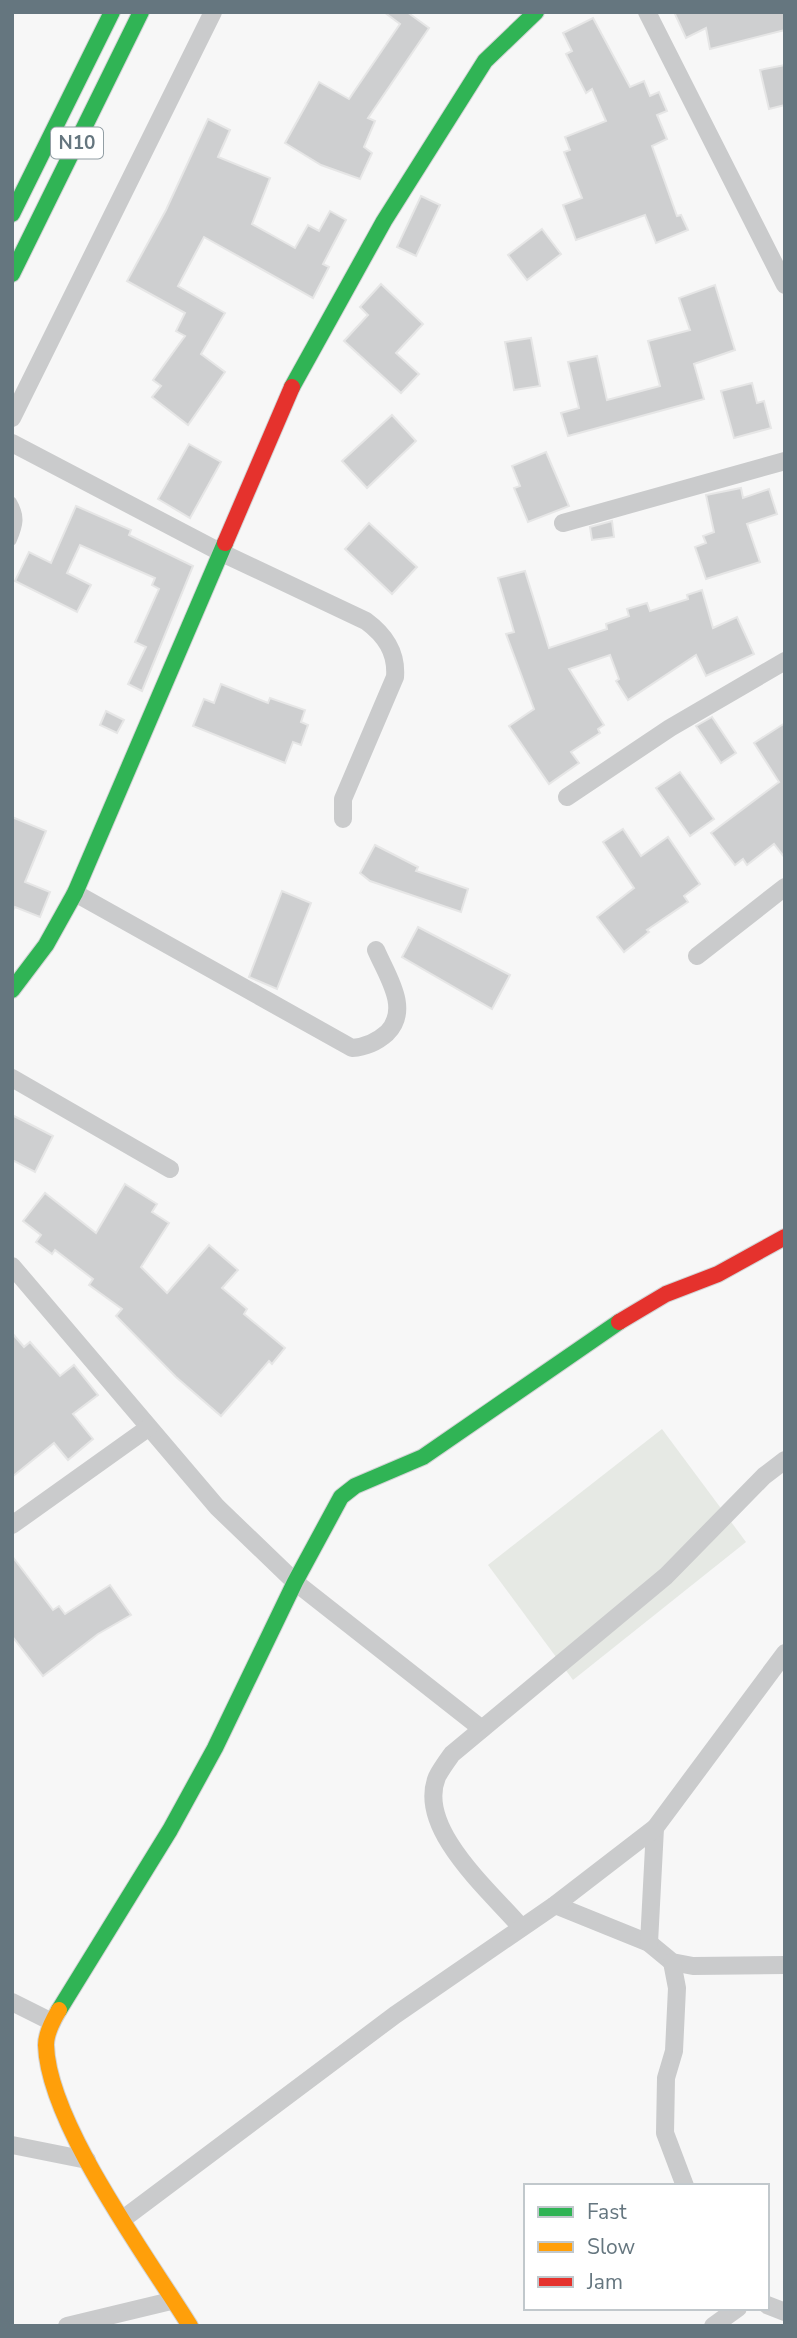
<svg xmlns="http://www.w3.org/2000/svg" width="797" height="2338" font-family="'Nunito Sans',sans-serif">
<rect width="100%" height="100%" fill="#f7f7f7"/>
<path fill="#e6e9e4" d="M662,1429l84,113 -173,138 -85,-115z"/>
<g fill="#cecfd0" stroke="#e6e6e6" stroke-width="2">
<path d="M384,12h23l22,16 -61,90 7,3 -11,26 8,6 -12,26 -39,-14 -36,-22 34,-61 30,17 51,-75z"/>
<path d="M674,12h111v18l-75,19 -4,-21 -20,10z"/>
<path d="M593,18l37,69 14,-6 6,15 9,-4 8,19 -10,4 10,24 -15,7 25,70 4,-1 7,15 -32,13 -11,-28 -69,25 -13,-35 19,-7 -18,-46 6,-2 -5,-13 41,-16 -14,-32 -6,4 -20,-39 6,-3 -9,-18z"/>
<path d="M785,65v40l-16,4 -9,-39z"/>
<path d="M208,119l22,11 -12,27 52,21 -18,46 43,24 13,-23 11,6 11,-20 16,9 -23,44 6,3 -16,31 -109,-61 -26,49 47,27 -24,41 24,18 -37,53 -36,-28 9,-11 -8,-6 32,-44 -9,-5 9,-18 -58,-32 39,-71z"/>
<path d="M421,196l19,9 -24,51 -19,-9z"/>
<path d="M542,229l19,25 -34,26 -19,-25z"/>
<path d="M381,284l42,40 -27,29 23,21 -18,19 -57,-52 24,-26 -8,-8z"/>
<path d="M715,285l20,65 -41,14 10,35 -136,37 -7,-23 18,-5 -11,-46 29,-6 10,44 53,-14 -12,-45 42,-11 -11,-32z"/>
<path d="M531,338l9,48 -26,4 -9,-48z"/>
<path d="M752,383l5,20 7,-2 7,27 -37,10 -13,-47z"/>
<path d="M392,415l24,26 -49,47 -25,-27z"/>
<path d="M189,444l32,18 -31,56 -32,-19z"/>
<path d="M546,452l23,54 -41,16 -14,-34 6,-2 -8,-20z"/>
<path d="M741,488l2,10 26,-9 8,25 -30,10 13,38 -54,17 -11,-32 11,-4 -3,-7 11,-4 -8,-37z"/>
<path d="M76,506l55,24 -2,5 64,31 -51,125 -14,-7 18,-37 -11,-5 24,-53 -7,-4 3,-7 -75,-33 -13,28 24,12 -14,27 -62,-31 14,-29 22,11z"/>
<path d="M612,521l2,16 -22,3 -2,-13z"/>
<path d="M369,523l48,44 -25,27 -47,-45z"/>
<path d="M525,571l24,77 58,-19 -1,-5 23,-8 -2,-7 20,-6 3,8 38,-12 -1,-4 15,-5 11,38 24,-11 17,37 -48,22 -10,-21 -68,45 -12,-19 3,-2 -9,-24 -41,14 35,56 -6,4 2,4 -29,19 8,11 -30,21 -40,-58 25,-17 -28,-75 8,-2 -16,-54z"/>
<path d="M221,684l47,19 2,-5 35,12 -4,12 7,3 -7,20 -8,-3 -8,21 -92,-37 11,-27 10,4z"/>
<path d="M106,711l18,9 -7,13 -17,-8z"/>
<path d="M712,717l24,36 -15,10 -25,-37z"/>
<path d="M785,723v135l-11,-14 -27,21 -4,-6 -8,6 -24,-32 68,-51 -25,-39z"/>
<path d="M680,772l34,47 -24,17 -34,-48z"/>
<path d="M12,817l34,14 -21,51 25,10 -10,25 -25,-10 -3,5z"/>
<path d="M623,829l18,27 27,-19 32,47 -16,12 4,6 -41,28 2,2 -25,20 -27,-35 37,-29 -31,-46z"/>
<path d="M375,845l43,22 -2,4 52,18 -7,23 -91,-31 -10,-8z"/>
<path d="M282,891l29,12 -34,86 -28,-12z"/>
<path d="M418,927l92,48 -18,34 -90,-52z"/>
<path d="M12,1115l41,21 -18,36 -23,-12z"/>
<path d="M125,1184l32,20 -5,8 17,11 -28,44 26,26 42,-48 29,25 -16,18 25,21 -3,5 41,34 -13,16 -3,-3 -48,55 -45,-39 -60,-61 6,-7 -33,-24 4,-6 -38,-29 -3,4 -16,-12 5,-7 -18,-14 22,-28 51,40z"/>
<path d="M12,1333l12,14 6,-5 30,34 14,-11 24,30 -25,19 20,25 -25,21 -14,-17 -42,34z"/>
<path d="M12,1556l41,54 6,-4 6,8 45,-29 21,30 -33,19 -55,42 -31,-40z"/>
</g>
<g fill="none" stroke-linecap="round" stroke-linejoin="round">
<g stroke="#d3d4d5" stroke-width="18">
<g id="fast">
<path d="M12,214l100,-202"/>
<path d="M12,274l129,-262"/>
<path d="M292,387l92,-166 101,-160 51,-49"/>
<path d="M12,990l34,-45 29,-52 150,-350"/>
<path d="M59,2010l111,-180 45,-82 80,-166 46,-85 14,-11 68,-29 196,-135"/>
</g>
</g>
<g stroke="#d3d4d5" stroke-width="18">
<path id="slow" d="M59,2010c-6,10 -13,23 -13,35 2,78 102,213 144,281"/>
</g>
<g stroke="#d3d4d5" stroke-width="18">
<g id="jam">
<path d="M225,543l67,-156"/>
<path d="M619,1322l47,-28 52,-20 67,-37"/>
</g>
</g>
<path stroke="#cacbcc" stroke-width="9" d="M12,501c9,15 7,24 0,40"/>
<g stroke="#cacbcc" stroke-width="18">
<path d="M647,12l138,273"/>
<path d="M12,418l201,-406"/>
<path d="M12,443l208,109 146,69c19,14 31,31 29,56l-52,122v20"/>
<path d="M563,523l222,-62"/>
<path d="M567,797l103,-69 115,-67"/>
<path d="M75,893l277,155c14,-1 25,-6 35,-15 24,-24 0,-57 -11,-83"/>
<path d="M697,956l88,-69"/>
<path d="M12,1078l158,91"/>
<path d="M12,1266l205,241 78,75 187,147"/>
<path d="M12,1525l136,-97"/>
<path d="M555,1905l94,38 23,19 21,4 92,-1"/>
<path d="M520,1926c-30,-35 -104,-98 -83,-149 4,-8 10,-16 15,-23l214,-178 98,-100 21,-16"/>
<path d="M649,1943l6,-115"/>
<path d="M672,1962l5,26 -3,63 -8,27 -1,55 20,53"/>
<path d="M12,2002l40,20"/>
<path d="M12,2145l75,15"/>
<path d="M123,2219l272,-204 160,-110 100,-77 130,-175"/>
<path d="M767,2305l18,7"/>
<path d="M67,2326l104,-25"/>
<path d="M713,2326l25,-18"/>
</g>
<use href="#fast" stroke="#30b455" stroke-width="16"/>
<use href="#slow" stroke="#ff9f0a" stroke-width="16"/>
<use href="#jam" stroke="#e5322d" stroke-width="16"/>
</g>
<g text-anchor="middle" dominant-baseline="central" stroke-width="7" stroke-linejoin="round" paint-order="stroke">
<rect fill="#fff" stroke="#939fa5" stroke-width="2" x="51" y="127.5" width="52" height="31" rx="5"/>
<g font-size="19" font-weight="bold" fill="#65767f">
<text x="77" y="143">N10</text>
</g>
</g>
<rect width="797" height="2338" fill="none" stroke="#65767f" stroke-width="28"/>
<rect x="524" y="2184" width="245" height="126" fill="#ffffff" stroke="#c1c8cc" stroke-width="2"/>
<rect x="538" y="2207" width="35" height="10" fill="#30b455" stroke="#c1c8cc" stroke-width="2"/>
<text x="587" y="2219" font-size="21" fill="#65767f">Fast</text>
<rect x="538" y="2242" width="35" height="10" fill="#ff9f0a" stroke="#c1c8cc" stroke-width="2"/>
<text x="587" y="2254" font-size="21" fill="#65767f">Slow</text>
<rect x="538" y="2277" width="35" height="10" fill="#e5322d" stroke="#c1c8cc" stroke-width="2"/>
<text x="587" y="2289" font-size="21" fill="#65767f">Jam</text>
</svg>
